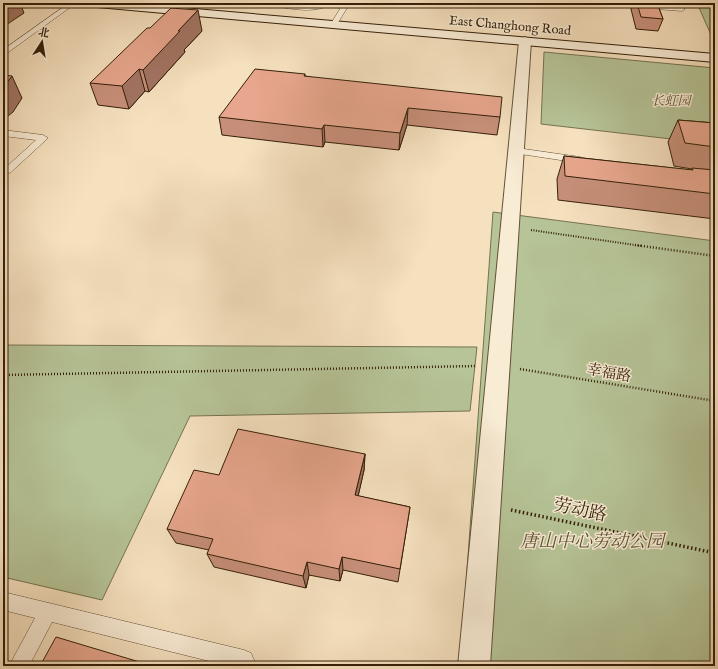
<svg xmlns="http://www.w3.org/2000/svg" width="718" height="669" font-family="'IM FELL English','Noto Serif SC',serif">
<rect width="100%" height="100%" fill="#f6e1bf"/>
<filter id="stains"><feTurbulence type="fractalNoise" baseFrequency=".005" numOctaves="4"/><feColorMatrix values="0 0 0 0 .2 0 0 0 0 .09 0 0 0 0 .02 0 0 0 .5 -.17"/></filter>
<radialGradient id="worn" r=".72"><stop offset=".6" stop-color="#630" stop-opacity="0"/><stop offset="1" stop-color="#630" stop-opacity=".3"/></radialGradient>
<g fill="#b6c497" stroke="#757250">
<path d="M697,3h18v41z"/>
<path d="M544,52l171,16v76l-174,-20z"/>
<path d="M493,212l222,29v425h-255z"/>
<path d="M3,345l474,2 -7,64 -280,5 -88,184 -99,-23z"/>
</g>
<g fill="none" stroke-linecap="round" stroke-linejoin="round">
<g stroke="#645036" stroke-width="1">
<g id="lane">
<path d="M69,3h7l-73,53v-6z"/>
<path d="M262,3l45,2 34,-2 6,5 -11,18 -2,1 -4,-2 10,-16 -7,-6c-19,13 -47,4 -68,2z"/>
<path d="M600,3h29l53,4 3,2 -3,2 -79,-6z"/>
<path d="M3,130l40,5 5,3 -38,35 -7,-1 1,-3 32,-29 -33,-4z"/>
<path d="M517,148l63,9 5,3 -5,3 -66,-10v-4z"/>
<path d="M3,592l241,58 7,3 3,7 -3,6h-22l-177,-44 -23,44h-20l26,-48 -32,-8z"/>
</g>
</g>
<g stroke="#645036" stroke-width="2">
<path id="street" d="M525,37l6,4 -41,625h-32l61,-625z"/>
</g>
<g stroke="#341f08" stroke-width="2">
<path id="secondary" d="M80,3h45l590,51v8l-629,-56z"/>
</g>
<path stroke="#341f08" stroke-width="2" stroke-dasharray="1 1.5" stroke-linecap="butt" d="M531,230l111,16"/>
<g stroke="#341f08" stroke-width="2.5" stroke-dasharray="1 2" stroke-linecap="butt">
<path d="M635,245l80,11"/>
<path d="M520,369l195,32"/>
<path d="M3,375l473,-9"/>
</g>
<path stroke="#341f08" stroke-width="3.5" stroke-dasharray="1.5 2.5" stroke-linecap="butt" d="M511,510l204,43"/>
<use href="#lane" fill="#f9ecd5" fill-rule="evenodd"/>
<use href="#street" fill="#f9ecd5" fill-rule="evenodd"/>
<use href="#secondary" fill="#f9ecd5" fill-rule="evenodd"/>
</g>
<g fill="#c78f79" stroke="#341f08">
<path d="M633,3h24l6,16 -5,12 -22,-2 -5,-20z"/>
<path d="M202,31l-18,19 1,2 -36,40 -4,-1 -16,18 -31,-4 -8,-22z"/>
<path d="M305,74v2l195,41 -3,18 -90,-10 -8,25 -74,-8 -2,5 -101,-12 -3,-18z"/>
<path d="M678,120l37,3v37l-5,10h5v49l-157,-19 -1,-21 7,-23 127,14 1,-1 -18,-3 -6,-24z"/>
<path d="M365,454l-1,16 -6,26 52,11 -12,75 -55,-12 -3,11 -31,-6 -3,13 -92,-21 -7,-13 2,-4 -33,-7 -9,-14 52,-54z"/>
</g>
<g fill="#a27463" stroke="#341f08">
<path d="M3,3h17l4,10 -21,14z"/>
<path d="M198,10l4,21 -18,19 1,2 -36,40 -6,-22 35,-39z"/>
<path d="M139,69l6,22 -16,18 -7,-23z"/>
<path d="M12,76l10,22 -9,14 -10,8v-32z"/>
<path d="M408,108l-1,17 -8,25 1,-17z"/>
<path d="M324,125l1,17 -2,5 -1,-18z"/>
<path d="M365,454l-1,16 -9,40v-15z"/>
<path d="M342,557l1,13 -3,11 -1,-12z"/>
<path d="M307,562l2,13 -3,13 -3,-12z"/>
</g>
<g fill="#e7a68d" stroke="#341f08">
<path d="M637,3h20l6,16 -22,-2z"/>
<path d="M171,8l27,2 -20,21h2l-37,39 -4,-1 -17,17 -32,-3 57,-55h3z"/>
<path d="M255,69l50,5 -1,2 198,21 -2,20 -92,-9 -8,25 -76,-8 -2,4 -103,-12z"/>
<path d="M3,75l9,1 -9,12z"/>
<path d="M678,120l37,3v24l-30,-4z"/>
<path d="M564,156l129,14 -1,-2 23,2v24l-150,-18z"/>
<path d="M238,429l127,25 -10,41 55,12 -10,62 -58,-12 -3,12 -32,-7 -4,14 -96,-22 6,-15 -46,-10 27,-59 25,5z"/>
<path d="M56,637l97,29h-113z"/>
</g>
<g text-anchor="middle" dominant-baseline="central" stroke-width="3" stroke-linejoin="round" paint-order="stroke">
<g font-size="13" fill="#341f08" stroke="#f9ecd5">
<text transform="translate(510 26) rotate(5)">East Changhong Road</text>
</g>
<g font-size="13" font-style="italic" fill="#5b5133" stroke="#f9ecd5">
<text x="671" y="101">长虹园</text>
</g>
<g font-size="15" fill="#341f08" stroke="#f9ecd5">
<text transform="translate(609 373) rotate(10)">幸福路</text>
</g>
<g font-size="18" fill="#341f08" stroke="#f9ecd5">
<text transform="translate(580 511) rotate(12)">劳动路</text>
</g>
<g font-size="18" font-style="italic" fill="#5b5133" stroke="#f9ecd5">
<text x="592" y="542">唐山中心劳动公园</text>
</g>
</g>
<rect width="718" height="669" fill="none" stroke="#f6e1bf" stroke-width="16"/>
<rect x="4" y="4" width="710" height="661" fill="none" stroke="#341f08" stroke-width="2"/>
<rect x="8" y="8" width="702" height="653" fill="none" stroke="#341f08"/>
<g transform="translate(42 42) rotate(12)" stroke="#f9ecd5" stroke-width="3" paint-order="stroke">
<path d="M0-3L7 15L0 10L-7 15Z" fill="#341f08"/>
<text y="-6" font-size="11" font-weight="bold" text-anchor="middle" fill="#341f08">北</text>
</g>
<rect width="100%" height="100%" filter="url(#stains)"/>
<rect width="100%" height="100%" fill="url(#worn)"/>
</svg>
